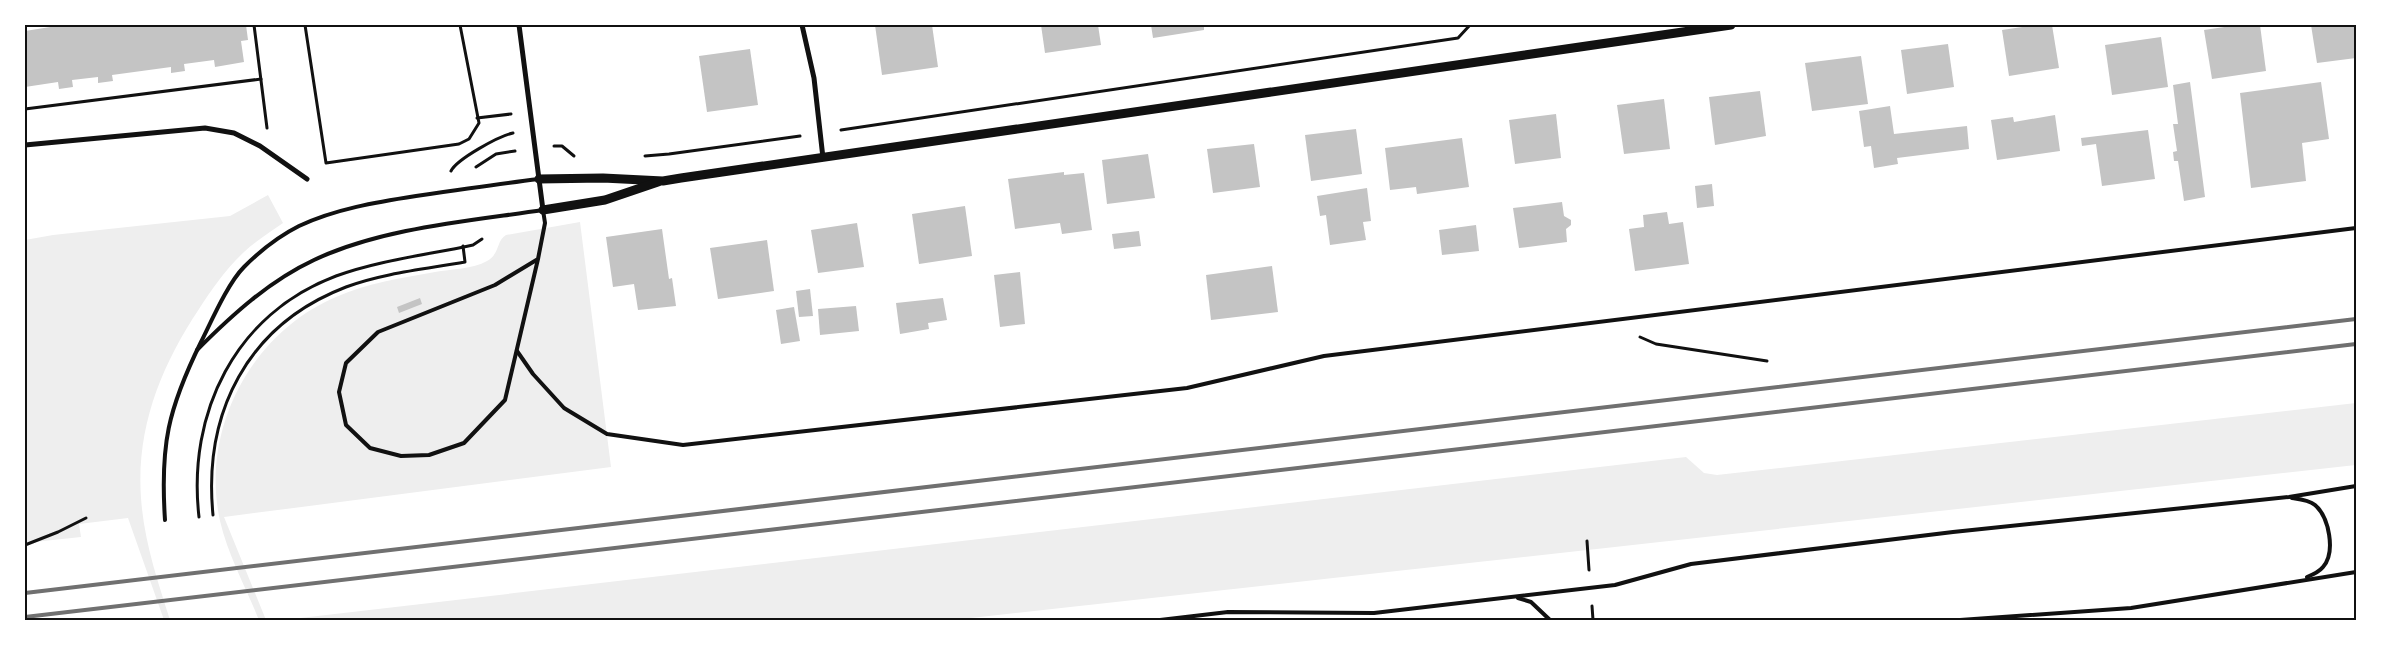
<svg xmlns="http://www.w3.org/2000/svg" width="2381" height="645" font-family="Helvetica,sans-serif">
<rect width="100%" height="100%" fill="#fff"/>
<g fill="#eee">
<path d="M268,195l15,28c-13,9 -27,18 -39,29 -18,17 -32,37 -45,57 -38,57 -63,119 -58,189 3,43 16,81 29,122h-6l-36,-102 -49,6 2,13 -56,6v-303l28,-5 177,-19z"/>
<path d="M580,222l31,245 -387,50 42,103h-7c-13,-32 -31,-65 -39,-99 -20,-91 31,-188 116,-224 31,-14 66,-19 99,-25 16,-3 38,-3 52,-11 13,-7 9,-20 19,-26z"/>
<path d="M2356,403v62l-1403,155h-670l1403,-163 18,16 13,2z"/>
</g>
<g fill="#c4c4c4">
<path d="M63,25h183l2,15 -7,1 3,21 -29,5 -1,-7 -30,4 1,7 -14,2v-6l-59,8 1,6 -15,2v-6l-26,3 1,7 -14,2 -1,-7 -33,5v-56z"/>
<path d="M875,25h57l6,42 -56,8z"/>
<path d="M1041,25h57l3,20 -56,8z"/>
<path d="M1151,25h53v5l-51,8z"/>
<path d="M2035,25h17l7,43 -50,8 -7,-46z"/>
<path d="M2238,25h22l6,46 -54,8 -8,-49z"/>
<path d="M2311,25h45v33l-39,5z"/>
<path d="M2161,37l7,50 -56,8 -7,-50z"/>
<path d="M1948,44l6,43 -47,7 -6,-44z"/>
<path d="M750,49l8,56 -51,7 -8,-56z"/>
<path d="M1861,56l7,48 -56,7 -7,-48z"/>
<path d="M2190,82l15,115 -21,4 -6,-40h-4l-1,-9 4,-1 -4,-27h5l-5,-39z"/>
<path d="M2321,82l8,57 -27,4 4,38 -55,7 -11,-95z"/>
<path d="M1760,91l6,45 -51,9 -6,-48z"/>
<path d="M1664,99l6,50 -46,5 -7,-49z"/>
<path d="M1890,106l4,28 73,-8 2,23 -72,9 1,6 -24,4 -3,-22 -7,1 -5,-36z"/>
<path d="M1556,114l5,44 -46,6 -6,-44z"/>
<path d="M2055,115l5,36 -63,9 -6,-40 22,-3 1,5z"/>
<path d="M1356,129l6,45 -51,7 -6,-46z"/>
<path d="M2148,130l7,49 -53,7 -6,-42 -14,2 -1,-8z"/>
<path d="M1462,138l7,49 -52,7 -1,-7 -26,3 -5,-42z"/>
<path d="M1254,144l6,43 -47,6 -6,-44z"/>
<path d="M1148,154l7,44 -48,6 -5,-44z"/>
<path d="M1064,172v3l20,-2 8,57 -30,4 -2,-11 -45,6 -7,-50z"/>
<path d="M1712,184l2,22 -17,2 -2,-22z"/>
<path d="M1367,188l4,33 -8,1 3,18 -36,5 -4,-30 -6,1 -3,-20z"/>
<path d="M1562,202l2,14 7,4v5l-5,4 1,13 -48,6 -6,-40z"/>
<path d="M965,206l7,50 -53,8 -7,-50z"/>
<path d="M1667,212l2,12 14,-2 6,42 -54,7 -6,-42 15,-2 -1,-12z"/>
<path d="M857,223l7,44 -46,6 -7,-43z"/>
<path d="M1476,225l3,26 -37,4 -3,-25z"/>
<path d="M662,229l7,50 3,-1 4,28 -38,4 -4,-26 -21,3 -7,-50z"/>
<path d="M1139,231l2,15 -27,3 -2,-15z"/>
<path d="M767,240l7,51 -56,8 -8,-51z"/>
<path d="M1272,266l6,46 -67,8 -5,-45z"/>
<path d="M1020,272l5,52 -25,3 -6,-52z"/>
<path d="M810,289l3,27 -14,1 -3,-26z"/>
<path d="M420,298l2,6 -23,9 -2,-6z"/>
<path d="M943,298l4,22 -19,3 1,6 -29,5 -4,-31z"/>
<path d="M856,306l3,25 -39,4 -2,-26z"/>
<path d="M794,307l6,34 -19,3 -5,-34z"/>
</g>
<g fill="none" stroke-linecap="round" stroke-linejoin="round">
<g stroke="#111" stroke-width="3">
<path d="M254,25l13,103"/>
<path d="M305,25l21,138 133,-19 10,-5 10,-16 -19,-98"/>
<path d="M25,109l236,-30"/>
<path d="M477,118l34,-4"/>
<path d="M841,130l617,-92 12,-13"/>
<path d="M554,146h8l12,10"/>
<path d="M645,156l24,-2 131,-18"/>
<path d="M476,167l20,-13 19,-3"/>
<path d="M451,171c6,-12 48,-35 62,-38"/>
<path d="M1640,337l16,7 111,17"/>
<path d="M213,515c-10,-102 34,-190 133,-228 38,-14 80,-18 119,-25l-2,-16"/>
<path d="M199,517c-12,-104 36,-203 137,-241 44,-16 91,-21 137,-31l9,-6"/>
<path d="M1587,541l2,29"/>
<path d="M25,545l33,-13 28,-14"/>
<path d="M1592,606l1,14"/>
<path d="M2355,620h1"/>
</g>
<g stroke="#111" stroke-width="4">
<path d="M197,350c35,-35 72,-69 117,-90 68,-32 155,-39 229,-50l2,13 -7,36 -33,141 -41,43 -35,12 -28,1 -31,-8 -24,-23 -7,-33 7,-29 32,-31 117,-47 43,-26"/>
<path d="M517,351l16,23 31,34 43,26 76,11 504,-57 137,-32 1032,-128"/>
<path d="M2292,498c7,1 17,2 23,7 14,12 21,47 8,62 -4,5 -11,8 -16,10"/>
<path d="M165,520c-5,-75 3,-111 36,-178 11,-22 27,-59 43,-75 16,-16 35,-31 55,-41 36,-17 78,-24 117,-30 41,-6 82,-12 123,-17"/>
<path d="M1518,598l13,4 19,18"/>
<path d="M1160,620l68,-8 146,1 241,-28 76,-21 262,-32 336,-35 67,-11"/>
<path d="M1960,620l171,-12 225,-36"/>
</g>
<g stroke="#111" stroke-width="5">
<path d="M519,25l24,185"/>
<path d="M802,25l12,53 9,80"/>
<path d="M25,145l180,-17 29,5 26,13 47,33"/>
</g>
<g stroke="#111" stroke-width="9">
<path d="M539,179l64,-1 60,3 18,-3 1050,-153"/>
<path d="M543,210l62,-10 53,-18"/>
</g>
<g stroke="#707070" stroke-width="4">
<path d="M25,593l2331,-274"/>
<path d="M25,617l2331,-273"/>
</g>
</g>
<rect width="2381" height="645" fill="none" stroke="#ffffff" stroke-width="52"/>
<rect x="26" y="26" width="2329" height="593" fill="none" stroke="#111" stroke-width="2"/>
</svg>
